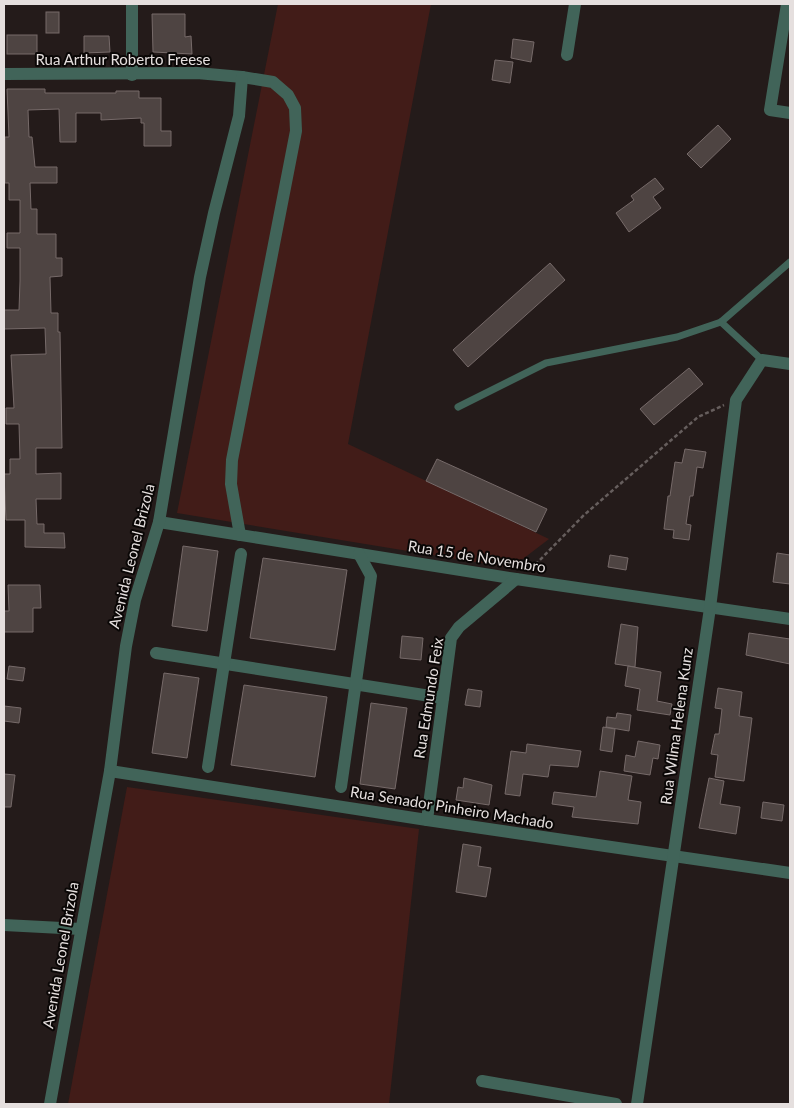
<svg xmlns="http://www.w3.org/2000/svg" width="794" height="1108" font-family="Lato,sans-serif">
<rect width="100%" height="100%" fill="#241b1a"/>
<g fill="#421c18">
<path d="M278,4h153l-83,440 201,95 -38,29 -334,-55z"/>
<path d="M127,787l292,42 -30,275h-321z"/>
</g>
<g fill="#4e4442" stroke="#766a69">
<rect x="46" y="12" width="13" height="21"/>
<path d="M152,14h33v23l6,-1 1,18 -39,-2z"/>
<rect x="7" y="35" width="30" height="19"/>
<path d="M84,36h25l1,16 -26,1z"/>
<path d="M513,39l21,3 -3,20 -20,-4z"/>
<path d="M495,60l18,2 -3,21 -18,-3z"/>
<path d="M7,89h38v4h71v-2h23v7h22v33h10v15h-27v-23h-3v-5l-40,2v-7h-25v29h-16l-1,-33 -31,1 1,27h3l3,30h22v16h-27l1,26h6v25h19v24h6v18l-12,1 1,36h7v19h2l2,116h-26v26l25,-1v26h-25l1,25h7v9h20l1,15 -40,-1v-27h-19l-2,-46h6v-15h10l-1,-35h-13v-16h8l-3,-53 35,-1 -1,-26 -41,1v-19h15l1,-29v-33h-13v-15h13v-33h-11v-17h-4v-46h4z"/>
<path d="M718,125l13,14 -30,29 -14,-14z"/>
<path d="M655,178l9,11 -11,8 8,11 -32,24 -13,-19 18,-13 -3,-4z"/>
<path d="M550,263l15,17 -97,87 -15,-17z"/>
<path d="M689,368l14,16 -49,41 -14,-16z"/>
<path d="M685,449l21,3 -3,16 -6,-1 -4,29h-3l-4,28 5,1 -2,15 -16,-2 1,-8 -10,-1 4,-33h2l5,-34 7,1z"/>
<path d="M437,459l110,50 -11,23 -110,-51z"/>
<path d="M183,546l35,5 -11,80 -35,-5z"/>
<path d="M777,553l13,2v29l-17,-2z"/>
<path d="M610,555l18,3 -2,12 -18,-3z"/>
<path d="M263,558l84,12 -12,80 -85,-12z"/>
<path d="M8,585h32l1,23h-8v24h-29v-21h5z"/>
<path d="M621,624l17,3 -3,40 -20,-3z"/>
<path d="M749,633l41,6v25l-44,-9z"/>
<path d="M402,636l21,2 -2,22 -21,-2z"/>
<path d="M9,666l16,2 -2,13 -16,-2z"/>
<path d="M628,666l33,6 -4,29 15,3 -2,11 -33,-5 3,-21 -15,-3z"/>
<path d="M164,673l35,5 -12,80 -35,-5z"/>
<path d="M244,685l83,12 -12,80 -84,-12z"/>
<path d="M718,688l24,4 -3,24 13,2 -8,63 -29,-4 3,-22 -7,-1 4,-20h4l3,-25 -7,-1z"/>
<path d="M468,689l14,2 -2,16 -15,-2z"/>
<path d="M371,703l36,5 -12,81 -35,-5z"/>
<path d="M4,706l17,2 -2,15 -15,-2z"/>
<path d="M617,713l14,2 -2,16 -23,-4 1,-10 9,1z"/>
<path d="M603,727l12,2 -3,23 -12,-2z"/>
<path d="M638,741l22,4 -2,14 -5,-1 -3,17 -26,-4 2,-16 9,2z"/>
<path d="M527,744l54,7 -3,16 -28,-2 -2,12 -25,-3 -3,22 -15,-2 6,-43 15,2z"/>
<path d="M600,771l32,5 -4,24 13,2 -3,22 -66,-7 2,-10 -22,-3 2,-12 42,5z"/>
<path d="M4,774l11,1 -4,32h-7z"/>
<path d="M464,778l28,7 -3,20 -33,-5 2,-13 5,1z"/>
<path d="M709,778l15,3 -4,23 20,3 -4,27 -37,-6z"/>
<path d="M763,802l21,3 -2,16 -21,-3z"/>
<path d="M463,844l18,3 -3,19 13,2 -5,29 -30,-5z"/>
</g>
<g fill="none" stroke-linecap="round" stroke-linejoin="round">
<path stroke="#665e5d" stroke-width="2.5" stroke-dasharray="4 2.5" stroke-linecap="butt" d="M533,570v-3l51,-52 114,-98 26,-12"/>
<g stroke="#416459" stroke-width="7">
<path d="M721,322l41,38"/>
<path d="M458,407l88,-44 131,-26 44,-15 69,-60"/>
</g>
<g stroke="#416459" stroke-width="12">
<path d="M132,4v71"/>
<path d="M787,4l-17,106 20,3"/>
<path d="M567,55l8,-51"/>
<path d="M4,74l193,-1 45,4 31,5 15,13 7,13 1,23 -64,329 -1,24 9,51"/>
<path d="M159,522l357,57 274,40"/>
<path d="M156,653l287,45"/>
<path d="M208,767l33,-213"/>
<path d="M110,771l317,49 363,53"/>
<path d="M341,787l30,-211 -12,-22"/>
<path d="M427,820l24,-182 8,-11 57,-48"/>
<path d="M4,925l77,4"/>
<path d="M482,1081l134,23"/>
<path d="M50,1104l60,-333 16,-125 9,-46 24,-78 41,-245 14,-64 25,-97 3,-39"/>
<path d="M637,1104l73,-496 26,-208 26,-40 28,4"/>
</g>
</g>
<g text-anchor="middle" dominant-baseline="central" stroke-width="4" stroke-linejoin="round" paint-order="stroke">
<g font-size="15" fill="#e5dfde" stroke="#0a0706">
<text x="123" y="59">Rua Arthur Roberto Freese</text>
<text transform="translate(131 556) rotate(-76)">Avenida Leonel Brizola</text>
<text transform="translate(477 556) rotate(9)">Rua 15 de Novembro</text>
<text transform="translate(428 698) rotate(-81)">Rua Edmundo Feix</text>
<text transform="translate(676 726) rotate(-82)">Rua Wilma Helena Kunz</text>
<text transform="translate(452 807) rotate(9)">Rua Senador Pinheiro Machado</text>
<text transform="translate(60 955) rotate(-80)">Avenida Leonel Brizola</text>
</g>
</g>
<rect width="794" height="1108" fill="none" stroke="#e5dfde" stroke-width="10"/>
</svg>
